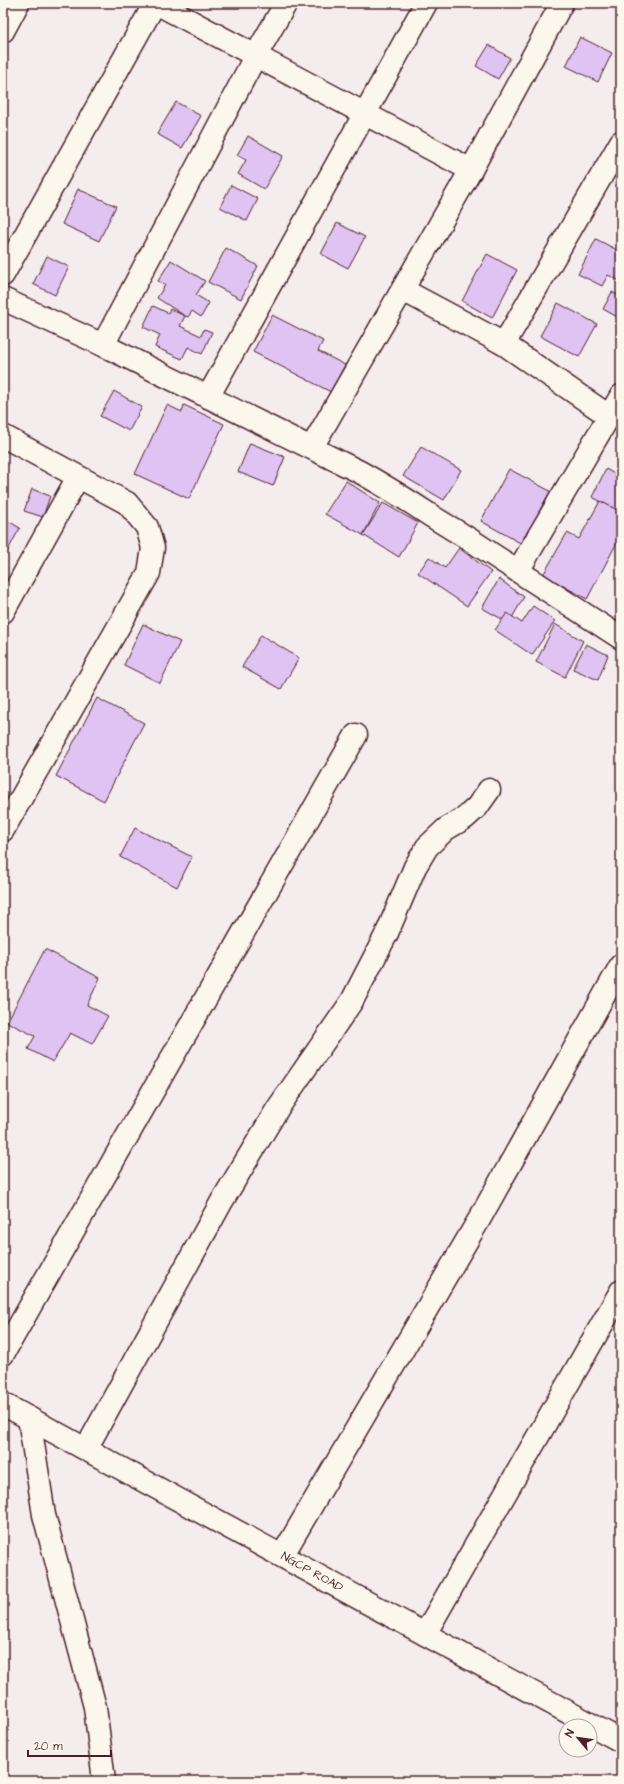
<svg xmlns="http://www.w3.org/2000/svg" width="624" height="1784" font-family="'Architects Daughter',sans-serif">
<rect width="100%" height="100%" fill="#f5eded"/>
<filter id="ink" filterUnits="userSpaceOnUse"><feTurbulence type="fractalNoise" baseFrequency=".025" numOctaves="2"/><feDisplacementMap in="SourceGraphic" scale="8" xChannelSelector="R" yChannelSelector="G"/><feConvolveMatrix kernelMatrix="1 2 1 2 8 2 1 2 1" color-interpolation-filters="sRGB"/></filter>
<g filter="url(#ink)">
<g fill="#dfc3f2" stroke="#4a1f2b">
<path d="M580,37l32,16 -14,29 -32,-16z"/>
<path d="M489,45l21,13 -12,21 -22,-13z"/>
<path d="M176,102l25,14 -19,32 -25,-14z"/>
<path d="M248,136l35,20 -19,33 -26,-15 8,-14 -9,-5z"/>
<path d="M3,157l4,2 -4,9z"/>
<path d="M231,185l27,14 -11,22 -27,-14z"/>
<path d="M78,189l38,17 -17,35 -37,-17z"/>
<path d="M337,223l28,14 -17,31 -27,-14z"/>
<path d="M596,239l25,13 -1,29 -12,-6 -6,11 -24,-12z"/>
<path d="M226,248l32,18 -17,33 -33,-17z"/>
<path d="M487,254l30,16 -25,48 -30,-17z"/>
<path d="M47,256l22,11 -14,28 -22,-11z"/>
<path d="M171,260l34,21 -9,14 13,8 -8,14 -9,-6 -4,6 -3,-1 -28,-18 8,-13 -7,-4z"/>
<path d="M612,292l8,4 1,-2v25l-18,-10z"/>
<path d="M558,303l39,21 -18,33 -39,-21z"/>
<path d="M153,306l15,7 2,-4 15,7 -5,10 21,10 3,-7 8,3 -10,22 -14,-7 -6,12 -27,-12 5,-12 -17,-8z"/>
<path d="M272,315l51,26 -5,10 27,14 -14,27 -78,-40z"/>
<path d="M114,391l28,16 -13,24 -29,-15z"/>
<path d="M167,405l15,7 2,-7 40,19 -35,75 -54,-25z"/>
<path d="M250,443l35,14 -12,29 -35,-14z"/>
<path d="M421,447l40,23 -17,30 -41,-24z"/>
<path d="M509,469l41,22 -28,53 -41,-23z"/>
<path d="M606,469l15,9v34l-29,-15z"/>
<path d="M346,481l34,22 -17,32 -38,-21z"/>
<path d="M32,489l18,7 -7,21 -19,-6z"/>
<path d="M600,501l21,11v23l-34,64 -44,-24 24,-42 12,6z"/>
<path d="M383,503l35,20 -19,34 -36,-22z"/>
<path d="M3,518l17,10 -17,31z"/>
<path d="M459,548l32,24 -24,34 -49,-33 11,-16 16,11z"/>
<path d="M499,579l25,18 -15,26 -27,-15z"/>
<path d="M533,606l22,15 -23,34 -37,-25 12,-17 15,10z"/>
<path d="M143,624l37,18 -20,41 -36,-18z"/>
<path d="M555,624l28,17 -18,36 -29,-15z"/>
<path d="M261,635l38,23 -18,31 -39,-22z"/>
<path d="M586,644l22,11 -10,25 -25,-11z"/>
<path d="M97,698l47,25 -40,78 -48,-25z"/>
<path d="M621,700v11l-5,-3z"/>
<path d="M135,828l57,29 -15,30 -57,-30z"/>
<path d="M45,949l55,29 -13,27 21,11 -16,28 -22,-11 -17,29 -25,-13 7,-13 -28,-14z"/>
</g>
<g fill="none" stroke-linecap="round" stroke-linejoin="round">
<g stroke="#4a1f2b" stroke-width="25">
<g id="street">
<path d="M156,3l315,167"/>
<path d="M3,31l15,-28"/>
<path d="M3,275l152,-272"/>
<path d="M403,290l101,54 105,72"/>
<path d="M3,299l100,46 257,127c25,14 49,29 73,45 19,12 39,23 57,36l131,85"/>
<path d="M504,344l117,-202"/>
<path d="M103,345l153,-290 30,-52"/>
<path d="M208,397l218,-394"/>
<path d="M3,436l124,67 20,24 6,21 -4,25 -146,257"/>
<path d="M312,447l159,-277 91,-167"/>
<path d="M518,571l103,-175"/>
<path d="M3,612l75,-135"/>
<path d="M3,1354l353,-619"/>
<path d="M29,1418l15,97 51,192 9,74"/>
<path d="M86,1449l136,-248 56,-93 74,-107 35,-68 28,-66 12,-20 19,-18 19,-11 12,-11 12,-17"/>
<path d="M282,1556l198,-338 141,-253"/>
<path d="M425,1634l196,-343"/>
</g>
</g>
<g stroke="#4a1f2b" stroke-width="25">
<path id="secondary" d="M3,1404l618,337"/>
</g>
<use href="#street" stroke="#fbf7ec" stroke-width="22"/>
<use href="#secondary" stroke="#fbf7ec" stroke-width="22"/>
</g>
</g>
<g text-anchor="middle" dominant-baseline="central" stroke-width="4" stroke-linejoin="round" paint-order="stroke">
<g font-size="12" fill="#4a1f2b" stroke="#fbf7ec">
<text transform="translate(312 1572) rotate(29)">NGCP ROAD</text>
</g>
</g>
<rect width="624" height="1784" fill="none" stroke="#fbf7ec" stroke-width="16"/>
<rect x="8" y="8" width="608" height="1768" fill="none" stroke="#4a1f2b" stroke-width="1.5" filter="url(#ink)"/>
<g transform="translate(578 1738) rotate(299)"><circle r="19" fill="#fbf7ec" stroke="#b4a19f"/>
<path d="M0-3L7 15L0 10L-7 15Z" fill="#4a1f2b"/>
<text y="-6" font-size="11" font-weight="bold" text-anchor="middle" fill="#4a1f2b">N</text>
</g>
<path d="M28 1750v6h83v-6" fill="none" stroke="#4a1f2b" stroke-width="2"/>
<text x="34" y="1750" font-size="12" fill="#4a1f2b" stroke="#fbf7ec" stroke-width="3" paint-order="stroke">20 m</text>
</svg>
